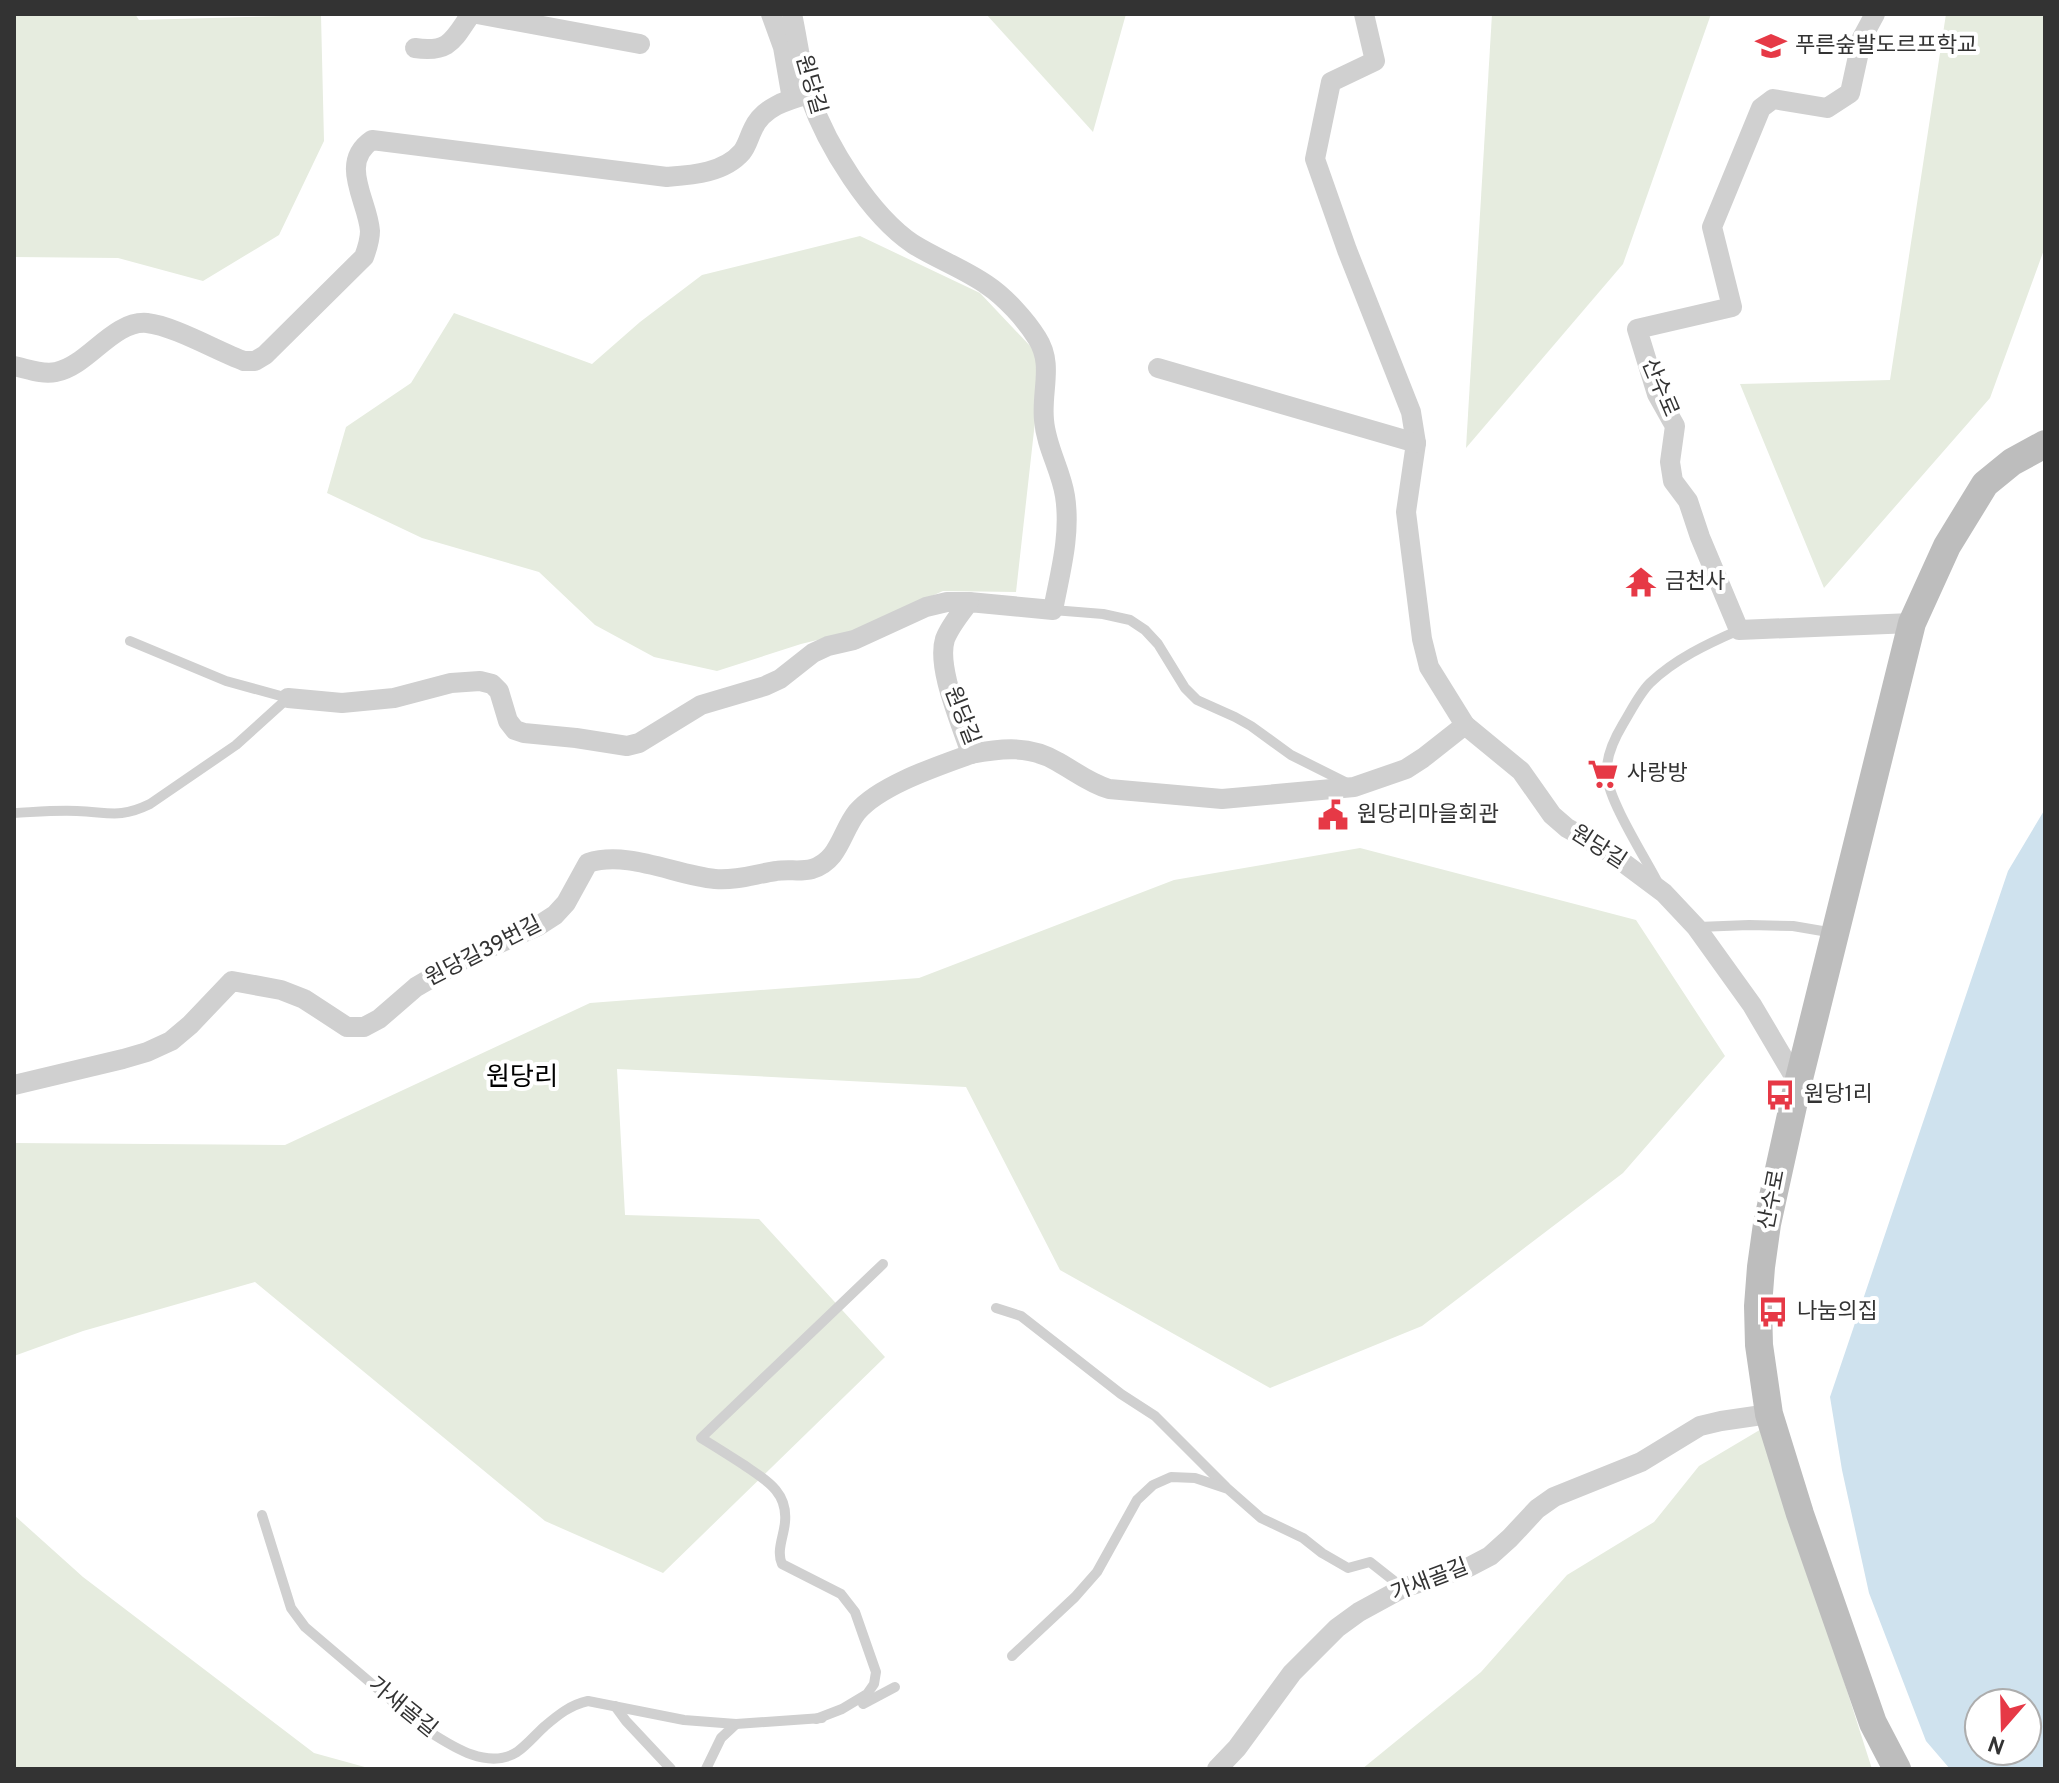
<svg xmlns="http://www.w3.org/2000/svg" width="2059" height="1783" font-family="Overpass,'Noto Sans KR',sans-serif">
<rect width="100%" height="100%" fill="#fff"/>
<g fill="#e6ecdf">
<path d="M14,14h121l4,6 182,-5 3,126 -45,94 -76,46 -85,-23 -104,-1z"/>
<path d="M986,14h140l-33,118z"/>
<path d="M1492,14h219l-88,250 -157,184z"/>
<path d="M1946,14h99v233l-55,151 -166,190 -84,-204 150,-4z"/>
<path d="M860,236l120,57 53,56 7,28 -24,215 -73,-1 -93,41 -49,12 -84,27 -63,-14 -59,-32 -56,-53 -117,-34 -95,-45 19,-66 65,-44 43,-70 138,51 48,-42 62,-47z"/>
<path d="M1360,848l276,72 89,136 -102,117 -201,153 -152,62 -210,-118 -94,-183 -349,-18 8,146 134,4 126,138 -222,216 -118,-52 -290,-239 -172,49 -69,25v-213l271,2 305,-142 329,-25 255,-98z"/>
<path d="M1763,1428l109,341h-510l119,-97 86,-97 87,-53 45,-56z"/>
<path d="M14,1515l69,62 231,176 58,16h-358z"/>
</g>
<path fill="#cfe2ee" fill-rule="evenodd" d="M2045,809v960h-95l-24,-28 -57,-148 -27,-123 -12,-73 178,-526zM1979,1703h48v48h-48z"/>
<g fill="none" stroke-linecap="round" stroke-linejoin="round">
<g stroke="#d0d0d0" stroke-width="10">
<path d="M1053,610l50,4 27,6 15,10 13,14 27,44 12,12 38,17 16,9 40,29 58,29"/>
<path d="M130,641l96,40 62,17"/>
<path d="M14,813c21,-1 42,-3 63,-2 32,1 42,8 73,-7l86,-59 52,-47"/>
<path d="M1657,881c-13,-25 -48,-80 -50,-105 -2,-18 7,-37 16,-52 8,-13 16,-30 27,-41 25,-24 57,-39 89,-53"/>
<path d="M1698,927l51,-2 44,1 41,7"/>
<path d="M996,1308l25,8 100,78 34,22 71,71"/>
<path d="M262,1515l29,93 14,19 120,102c25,16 62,42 92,23 10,-7 19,-18 28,-26 13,-11 25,-21 43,-25l96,19 52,4 -15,14 -15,31"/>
<path d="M1012,1656l63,-59 22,-25 40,-72 16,-15 18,-8 24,1 33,11 33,29 42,20 19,15 26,15 22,-6 33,26"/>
<path d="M863,1704l32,-17"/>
<path d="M615,1706l11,15 45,48"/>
<path d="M816,1719l26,-10 25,-15 7,-10 2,-12 -21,-60 -14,-18 -59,-30c-6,-13 2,-28 3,-42 3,-30 -19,-42 -41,-57 -14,-9 -28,-18 -43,-27l182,-174"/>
<path d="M736,1724l86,-6"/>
</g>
<g stroke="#d0d0d0" stroke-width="20">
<path d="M477,14l163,30"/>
<path d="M771,14l12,33 9,52"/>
<path d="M792,14c6,27 9,57 18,83 17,49 60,118 103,147 24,15 51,25 74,41 18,12 39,35 50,53 17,26 4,53 7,82 2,27 17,50 21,76 6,39 -5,77 -12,114l-84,-8c-9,12 -19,24 -24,37 -9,29 17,86 26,115 31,-6 59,-9 87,8 18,10 31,21 51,27l113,10 132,-12 52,-18 17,-11 42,-33 56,46 31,44 15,13 38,21 59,44 32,34 56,78 46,78"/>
<path d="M1364,14l11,47 -44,21 -16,77 32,91 64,162 5,31 -10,69 16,127 7,28 36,58"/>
<path d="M1875,14l-13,24 -12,55 -23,15 -54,-9 -12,9 -49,119 20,80 -95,22 20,65 18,32 -5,36 3,19 15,20 12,36 39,93 173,-7"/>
<path d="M415,48c35,5 38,-8 56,-34"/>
<path d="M14,366c14,3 28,9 42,6 32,-6 57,-52 91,-49 27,3 70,28 97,38h11l10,-6 99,-98c3,-8 6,-17 6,-26 -2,-30 -32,-68 2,-91l295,37c25,-2 57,-4 75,-25 5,-6 7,-15 11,-23 10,-22 34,-29 56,-35"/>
<path d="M1158,368l258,75"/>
<path d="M288,698l54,5 52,-5 57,-15 29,-2 12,3 7,7 9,30 7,9 9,3 52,5 51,8 12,-3 62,-38 64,-19 15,-7 33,-26 15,-7 26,-6 72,-33 21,-5h22"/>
<path d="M14,1085l109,-26 24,-7 24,-11 19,-16 42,-44 49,9 23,9 43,28h17l15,-8 37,-32 48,-28 74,-33 17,-11 11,-12 22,-40c39,-13 87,12 127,16 21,2 40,-5 61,-8 12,-2 25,1 36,-2 28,-9 29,-37 45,-57 23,-27 81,-46 114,-58"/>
<path d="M1217,1769l20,-21 55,-75 45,-45 22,-16 44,-24 66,-21 21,-11 20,-18 27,-29 17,-12 87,-35 59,-36 21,-5 48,-7"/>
</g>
<path stroke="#bdbdbd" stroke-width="28" d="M1897,1769l-24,-46 -73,-209 -31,-100 -10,-69 -1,-39 3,-39 6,-43 31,-141 114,-460 35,-77 38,-62 27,-22 33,-18"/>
</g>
<defs>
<g id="school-bare" transform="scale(2.4)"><path d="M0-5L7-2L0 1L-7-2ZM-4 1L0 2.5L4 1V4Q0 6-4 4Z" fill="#e63946" stroke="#fff" stroke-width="2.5" paint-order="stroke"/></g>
<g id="temple-bare" transform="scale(2.4)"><path d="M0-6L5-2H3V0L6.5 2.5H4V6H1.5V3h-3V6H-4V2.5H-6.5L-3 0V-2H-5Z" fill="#e63946" stroke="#fff" stroke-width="2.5" paint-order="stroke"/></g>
<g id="supermarket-bare" transform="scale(2.4)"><path d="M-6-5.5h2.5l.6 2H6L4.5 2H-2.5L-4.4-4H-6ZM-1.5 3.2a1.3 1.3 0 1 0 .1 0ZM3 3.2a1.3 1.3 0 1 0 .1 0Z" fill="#e63946" stroke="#fff" stroke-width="2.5" paint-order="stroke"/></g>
<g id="civic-bare" transform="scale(2.4)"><path d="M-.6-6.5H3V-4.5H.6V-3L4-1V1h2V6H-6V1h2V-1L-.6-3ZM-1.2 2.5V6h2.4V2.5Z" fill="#e63946" stroke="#fff" stroke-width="2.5" paint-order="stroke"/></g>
<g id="bus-bare" transform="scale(2.4)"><path d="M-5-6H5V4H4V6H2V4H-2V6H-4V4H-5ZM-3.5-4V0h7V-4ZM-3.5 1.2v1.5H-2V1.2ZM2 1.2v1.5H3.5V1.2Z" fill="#e63946" stroke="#fff" stroke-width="2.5" paint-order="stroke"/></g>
</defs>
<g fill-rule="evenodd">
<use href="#school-bare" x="1771" y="46"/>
<use href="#temple-bare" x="1641" y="582"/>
<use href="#supermarket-bare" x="1603" y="774"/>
<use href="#civic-bare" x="1333" y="815"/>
<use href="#bus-bare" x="1780" y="1095"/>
<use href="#bus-bare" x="1773" y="1312"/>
</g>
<g text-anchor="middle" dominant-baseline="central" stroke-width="8" stroke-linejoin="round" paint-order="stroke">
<g font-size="22" fill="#333" stroke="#fff" text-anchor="start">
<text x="1795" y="46">푸른숲발도르프학교</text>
<text x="1665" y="582">금천사</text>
<text x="1627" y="774">사랑방</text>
<text x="1357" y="815">원당리마을회관</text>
<text x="1804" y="1095">원당1리</text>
<text x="1797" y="1312">나눔의집</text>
</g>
<g font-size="22" fill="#333" stroke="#fff">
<text transform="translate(810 85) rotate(74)">원당길</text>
<text transform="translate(1659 388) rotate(67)">산수로</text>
<text transform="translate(961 716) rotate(69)">원당길</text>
<text transform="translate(1598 848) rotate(33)">원당길</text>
<text transform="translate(484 952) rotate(-27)">원당길39번길</text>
<text transform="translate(1773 1200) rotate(-79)">산수로</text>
<text transform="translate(1430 1581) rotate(-21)">가새골길</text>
<text transform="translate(402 1708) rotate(39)">가새골길</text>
</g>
<g font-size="26" fill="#000" stroke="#fff">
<text x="522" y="1078">원당리</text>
</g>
</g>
<rect width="2059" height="1783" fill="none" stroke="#333333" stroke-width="32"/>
<g transform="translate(2003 1727) rotate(200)"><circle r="38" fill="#ffffff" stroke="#adadad" stroke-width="2"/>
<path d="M0-6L14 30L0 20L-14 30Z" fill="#e63946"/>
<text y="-12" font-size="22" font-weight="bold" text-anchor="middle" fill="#333333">N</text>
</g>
</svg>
